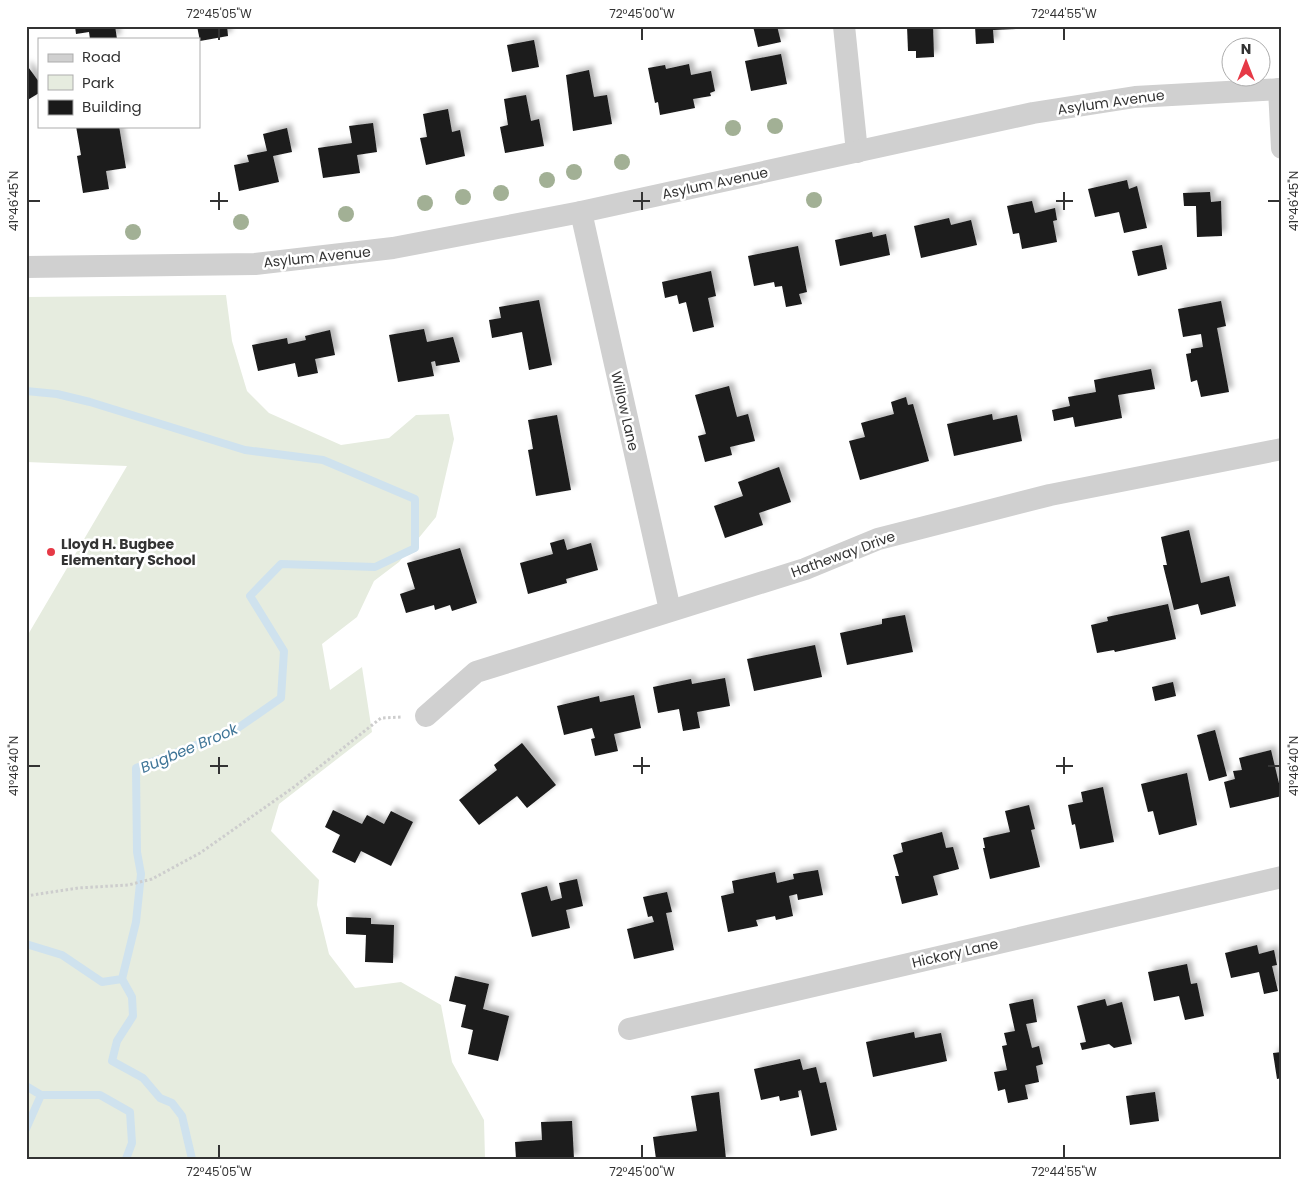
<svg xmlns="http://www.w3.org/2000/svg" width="1308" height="1185" font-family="Poppins,sans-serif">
<defs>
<filter id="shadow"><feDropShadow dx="4.5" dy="-4.5" stdDeviation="2.5" flood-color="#0004"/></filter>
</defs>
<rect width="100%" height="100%" fill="#fff"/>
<path fill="#e6ecdf" d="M226,295l6,46 15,50 22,22 72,32 48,-7 27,-23 33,-1 5,25 -18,78 -37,45 -25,19 -17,36 -35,27 8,46 32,-23 10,65 -93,72 -8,27 48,49 -2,25 12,49 26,34 46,-6 40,23 11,57 32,58 1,39h-459v-521l101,-172 -101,-4v-165z"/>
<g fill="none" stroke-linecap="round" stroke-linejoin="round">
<g stroke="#cfe2ee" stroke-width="8">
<path d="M26,391l31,3 33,8 155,48 78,10 92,39v49l-40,19 -94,-3 -31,32 34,55 -3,47 -46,32 -99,38 1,84 4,22 -5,48 -14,57 -20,3 -40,-27 -36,-11"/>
<path d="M122,979l10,18 1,19 -16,25 -5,20 31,17 17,20 12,5 10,13 10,43"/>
<path d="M26,1086l15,9 -15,34"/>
<path d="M41,1095h59l30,17 2,31 -6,16"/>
</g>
</g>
<g fill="#1a1a1a" filter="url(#shadow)">
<path d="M75,26h40l2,13h-27l-1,-7 -13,2z"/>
<path d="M197,26h30l1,10 -28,5z"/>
<path d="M753,26h24l4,16 -23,5z"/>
<path d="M907,26h26l1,31 -18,1v-7h-8z"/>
<path d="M975,26h41v3l-23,1 1,13 -18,1z"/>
<path d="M534,40l5,27 -27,5 -5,-27z"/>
<path d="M781,54l6,30 -36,7 -6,-30z"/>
<path d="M26,64l13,18v11l-13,8z"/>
<path d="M689,64l2,11 20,-4 4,20 -5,2 1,3 -18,3 2,9 -35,7 -2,-13 -3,1 -7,-35 17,-3 1,4z"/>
<path d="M589,70l5,27 13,-2 5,29 -39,7 -7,-56z"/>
<path d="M526,95l5,26 8,-2 5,27 -39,7 -5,-26 8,-2 -4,-26z"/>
<path d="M448,109l4,23 8,-2 5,26 -39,9 -6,-27 7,-1 -4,-23z"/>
<path d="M373,123l4,29 -20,3 3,18 -37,5 -5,-30 34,-5 -3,-17z"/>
<path d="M76,126h43l7,42 -20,3 3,18 -26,4 -6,-37 4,-1z"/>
<path d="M287,128l5,24 -19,4 6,26 -40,9 -5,-26 15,-3 -2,-7 20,-4 -4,-17z"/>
<path d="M1127,180l2,9 8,-3 10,42 -23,5 -5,-21 -24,5 -7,-28z"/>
<path d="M1210,192l1,10 10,-1 1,35 -25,1 -1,-31h-12l-1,-13z"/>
<path d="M1032,201l3,12 20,-5 2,12 -4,1 4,21 -35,7 -3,-16 -6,1 -6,-28z"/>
<path d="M949,218l2,7 20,-5 6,25 -56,13 -7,-32z"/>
<path d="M872,232l1,5 13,-3 4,21 -50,11 -5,-26z"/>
<path d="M1162,245l5,24 -29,7 -6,-25z"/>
<path d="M798,246l9,46 -8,2 3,10 -16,3 -4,-21 -7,1 -1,-5 -20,4 -6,-30z"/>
<path d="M711,271l5,25 -8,2 6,29 -21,5 -7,-30 -7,2 -2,-9 -12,3 -3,-16z"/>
<path d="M539,300l13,65 -23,5 -7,-38 -30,6 -3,-18 12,-2 -2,-11z"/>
<path d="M1221,301l5,25 -9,2 12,64 -28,5 -4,-17 -6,2 -5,-28 5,-1v-4l12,-2 -2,-13 -18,3 -5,-28z"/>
<path d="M424,329l3,13 26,-5 7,25 -24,4 -1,-5 -4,1 3,14 -36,6 -9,-47z"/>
<path d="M330,330l5,25 -20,4 3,14 -20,4 -3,-14 -37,8 -6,-26 35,-7 1,6 18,-4 -1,-4z"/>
<path d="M1151,369l4,20 -37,6 4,23 -47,9 -2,-10 -19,4 -2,-11 18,-4 -2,-9 28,-5 -2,-12z"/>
<path d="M729,386l8,31 11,-3 7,27 -25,6 2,8 -27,7 -7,-26 8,-2 -11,-39z"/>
<path d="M906,397l2,8 5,-1 16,57 -69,19 -11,-39 16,-4 -4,-14 33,-9 -3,-12z"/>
<path d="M992,414l1,6 24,-5 5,26 -68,15 -7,-32z"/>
<path d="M557,415l14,75 -35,6 -8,-46 5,-1 -5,-29z"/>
<path d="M779,467l12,35 -32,11 4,12 -38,13 -11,-32 29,-10 -5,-14z"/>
<path d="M1189,530l12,53 28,-7 7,30 -35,9 -3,-11 -24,6 -11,-45h4l-6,-28z"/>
<path d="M564,539l3,11 24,-7 7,27 -32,9 1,4 -39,11 -8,-31 33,-9 -3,-11z"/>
<path d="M460,548l17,55 -25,8 -2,-6 -15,5 -1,-5 -28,8 -6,-19 15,-5 -8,-26z"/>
<path d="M1168,604l8,35 -61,13 -1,-2 -17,3 -6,-28 17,-4 -1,-4z"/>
<path d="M905,615l8,37 -66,13 -7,-32 42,-9v-5z"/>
<path d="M815,645l7,32 -68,14 -7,-32z"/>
<path d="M725,678l5,28 -33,6 3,16 -17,3 -4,-22 -21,4 -5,-26 38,-8 1,5z"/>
<path d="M1173,682l3,14 -21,5 -3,-14z"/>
<path d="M634,695l7,33 -27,6 4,17 -23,5 -4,-17 4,-1 -3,-10 -28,7 -7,-29 42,-10 1,6z"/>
<path d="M1215,730l12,46 -18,5 -12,-46z"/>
<path d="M522,743l34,42 -29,23 -10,-12 -38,29 -20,-25 38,-30 -3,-5z"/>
<path d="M1271,750l11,46 -52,12 -6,-26 11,-3 -2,-8 9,-1 -3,-12z"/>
<path d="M1187,773l10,52 -38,10 -6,-24 -5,1 -7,-28z"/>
<path d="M1103,787l11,55 -34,7 -5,-25 -3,1 -4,-20 15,-3 -2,-10z"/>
<path d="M1029,805l6,24 -4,1 9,37 -50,12 -7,-31h2l-2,-10 27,-6 -5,-21z"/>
<path d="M333,810l29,14 5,-9 17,9 7,-13 22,11 -22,44 -30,-15 -6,12 -23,-11 8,-17 -15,-8z"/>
<path d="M942,832l4,16 7,-1 6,22 -26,7 5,19 -36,9 -7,-28h4l-6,-21 10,-3 -2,-9z"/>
<path d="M818,870l5,25 -25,5 -1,-6 -8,2 4,20 -17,4 -1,-4 -19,4 2,6 -30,6 -7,-36 13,-3 -2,-12 43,-9 2,11 17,-4 -1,-5z"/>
<path d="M577,879l6,27 -17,4 4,18 -38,9 -11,-44 26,-7 4,15 11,-3 -3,-15z"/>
<path d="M667,892l5,20 -6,1 8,37 -40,9 -7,-30 27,-7 -2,-6 -4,1 -5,-20z"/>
<path d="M346,917l25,1v6l23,1 -1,38 -28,-1 1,-27 -20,-1z"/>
<path d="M1257,945l2,9 15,-4 3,15 -5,1 6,25 -14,3 -5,-22 -28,6 -6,-25z"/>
<path d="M1187,964l4,20 6,-1 7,33 -19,4 -6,-24 -25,5 -6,-29z"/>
<path d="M455,976l34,8 -6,25 26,7 -11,45 -30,-7 5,-24 -12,-3 5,-22 -17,-4z"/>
<path d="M1033,999l4,23 -11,2 6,24 7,-2 4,18 -7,2 3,16 -14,3 3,14 -20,4 -3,-14 -7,2 -4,-19 13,-2 -5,-24 5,-1 -3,-12 11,-2 -6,-27z"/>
<path d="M1105,999l2,7 15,-4 10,42 -18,4 -5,-4 -27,6 -2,-7 6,-1 -9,-36z"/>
<path d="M914,1032l1,6 26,-5 6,28 -74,16 -7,-35z"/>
<path d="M1282,1052v26l-5,1 -4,-26z"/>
<path d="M800,1059l3,11 13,-3 4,16 6,-1 11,48 -26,6 -10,-46 -3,1 1,6 -19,4 -1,-5 -18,4 -7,-31z"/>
<path d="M719,1092l7,67h-70l-3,-22 44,-6 -6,-35z"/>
<path d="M1155,1092l4,29 -29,4 -4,-29z"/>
<path d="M572,1121l2,38h-58l-1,-17 27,-2 -1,-18z"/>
</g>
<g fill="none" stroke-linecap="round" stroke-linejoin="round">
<path stroke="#cdcdcd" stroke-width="3" stroke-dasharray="2.5 2.5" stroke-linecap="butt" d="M26,896l52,-8 50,-3 24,-6 48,-26 94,-66 87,-69 22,-1"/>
<g stroke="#d0d0d0" stroke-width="22">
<path d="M844,26l13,126"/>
<path d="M1279,89l3,59"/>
<path d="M581,212l89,398"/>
<path d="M26,267l229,-3 138,-16 188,-36 452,-99 102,-16 147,-8"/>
<path d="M426,716l50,-44 329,-103 73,-30 172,-44 232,-46"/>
<path d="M629,1029l653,-152"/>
</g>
</g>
<g fill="#a2b095">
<circle cx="775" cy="126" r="8"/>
<circle cx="733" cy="128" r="8"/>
<circle cx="622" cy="162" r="8"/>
<circle cx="574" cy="172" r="8"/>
<circle cx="547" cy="180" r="8"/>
<circle cx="501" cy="193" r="8"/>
<circle cx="463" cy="197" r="8"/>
<circle cx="814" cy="200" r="8"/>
<circle cx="425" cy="203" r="8"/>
<circle cx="346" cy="214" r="8"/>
<circle cx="241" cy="222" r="8"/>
<circle cx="133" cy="232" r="8"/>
</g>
<path fill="none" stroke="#333" stroke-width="2" d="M219,28v12M642,28v12M1064,28v12M219,192v18M642,192v18M1064,192v18M28,201h12M210,201h18M633,201h17M1056,201h17M1268,201h12M219,757v17M642,757v17M1064,757v17M28,766h12M210,766h18M633,766h17M1056,766h17M1268,766h12M219,1145v13M642,1145v13M1064,1145v13"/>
<circle fill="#e63946" stroke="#fff" stroke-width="2" cx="51" cy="552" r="5"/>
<g text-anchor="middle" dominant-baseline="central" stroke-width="5" stroke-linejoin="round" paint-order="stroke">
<g font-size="14" fill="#333" stroke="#fff">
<text transform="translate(1111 102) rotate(-8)">Asylum Avenue</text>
<text transform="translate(715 183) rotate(-12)">Asylum Avenue</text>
<text transform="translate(317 257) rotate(-6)">Asylum Avenue</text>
<text transform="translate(625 411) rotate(77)">Willow Lane</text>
<text transform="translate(843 554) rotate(-20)">Hatheway Drive</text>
<text transform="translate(955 953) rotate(-13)">Hickory Lane</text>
</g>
<g font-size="14" font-weight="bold" fill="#333" stroke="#fff" text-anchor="start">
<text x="61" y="544">Lloyd H. Bugbee<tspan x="61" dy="16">Elementary School</tspan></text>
</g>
<g font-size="15" font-style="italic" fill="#3f7597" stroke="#fff">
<text transform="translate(189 748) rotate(-23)">Bugbee Brook</text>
</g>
</g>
<rect width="1308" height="1185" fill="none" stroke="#ffffff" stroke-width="55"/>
<rect x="38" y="38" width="162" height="90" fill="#ffffff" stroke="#adadad"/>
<rect x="48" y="54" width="25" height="8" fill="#d0d0d0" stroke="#adadad"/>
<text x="82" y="62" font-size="15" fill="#333333">Road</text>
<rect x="48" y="75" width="25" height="15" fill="#e6ecdf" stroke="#adadad"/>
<text x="82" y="88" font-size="15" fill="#333333">Park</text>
<rect x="48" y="100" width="25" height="15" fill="#1a1a1a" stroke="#adadad"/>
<text x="82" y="112" font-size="15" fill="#333333">Building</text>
<g transform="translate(1246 62)"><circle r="24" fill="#ffffff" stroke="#adadad"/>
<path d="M0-4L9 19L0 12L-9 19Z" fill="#e63946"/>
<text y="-8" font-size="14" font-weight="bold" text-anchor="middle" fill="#333333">N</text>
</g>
<rect x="28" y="28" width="1252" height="1130" fill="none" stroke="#333" stroke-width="2"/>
<g font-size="12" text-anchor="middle" fill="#333">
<text x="219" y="18">72°45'05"W</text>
<text x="642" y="18">72°45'00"W</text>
<text x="1064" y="18">72°44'55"W</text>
<text transform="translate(14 201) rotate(-90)" y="4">41°46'45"N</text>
<text transform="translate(1294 201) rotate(-90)" y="4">41°46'45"N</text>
<text transform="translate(14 766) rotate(-90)" y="4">41°46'40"N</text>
<text transform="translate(1294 766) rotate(-90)" y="4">41°46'40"N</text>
<text x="219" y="1176">72°45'05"W</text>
<text x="642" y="1176">72°45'00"W</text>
<text x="1064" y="1176">72°44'55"W</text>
</g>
</svg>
